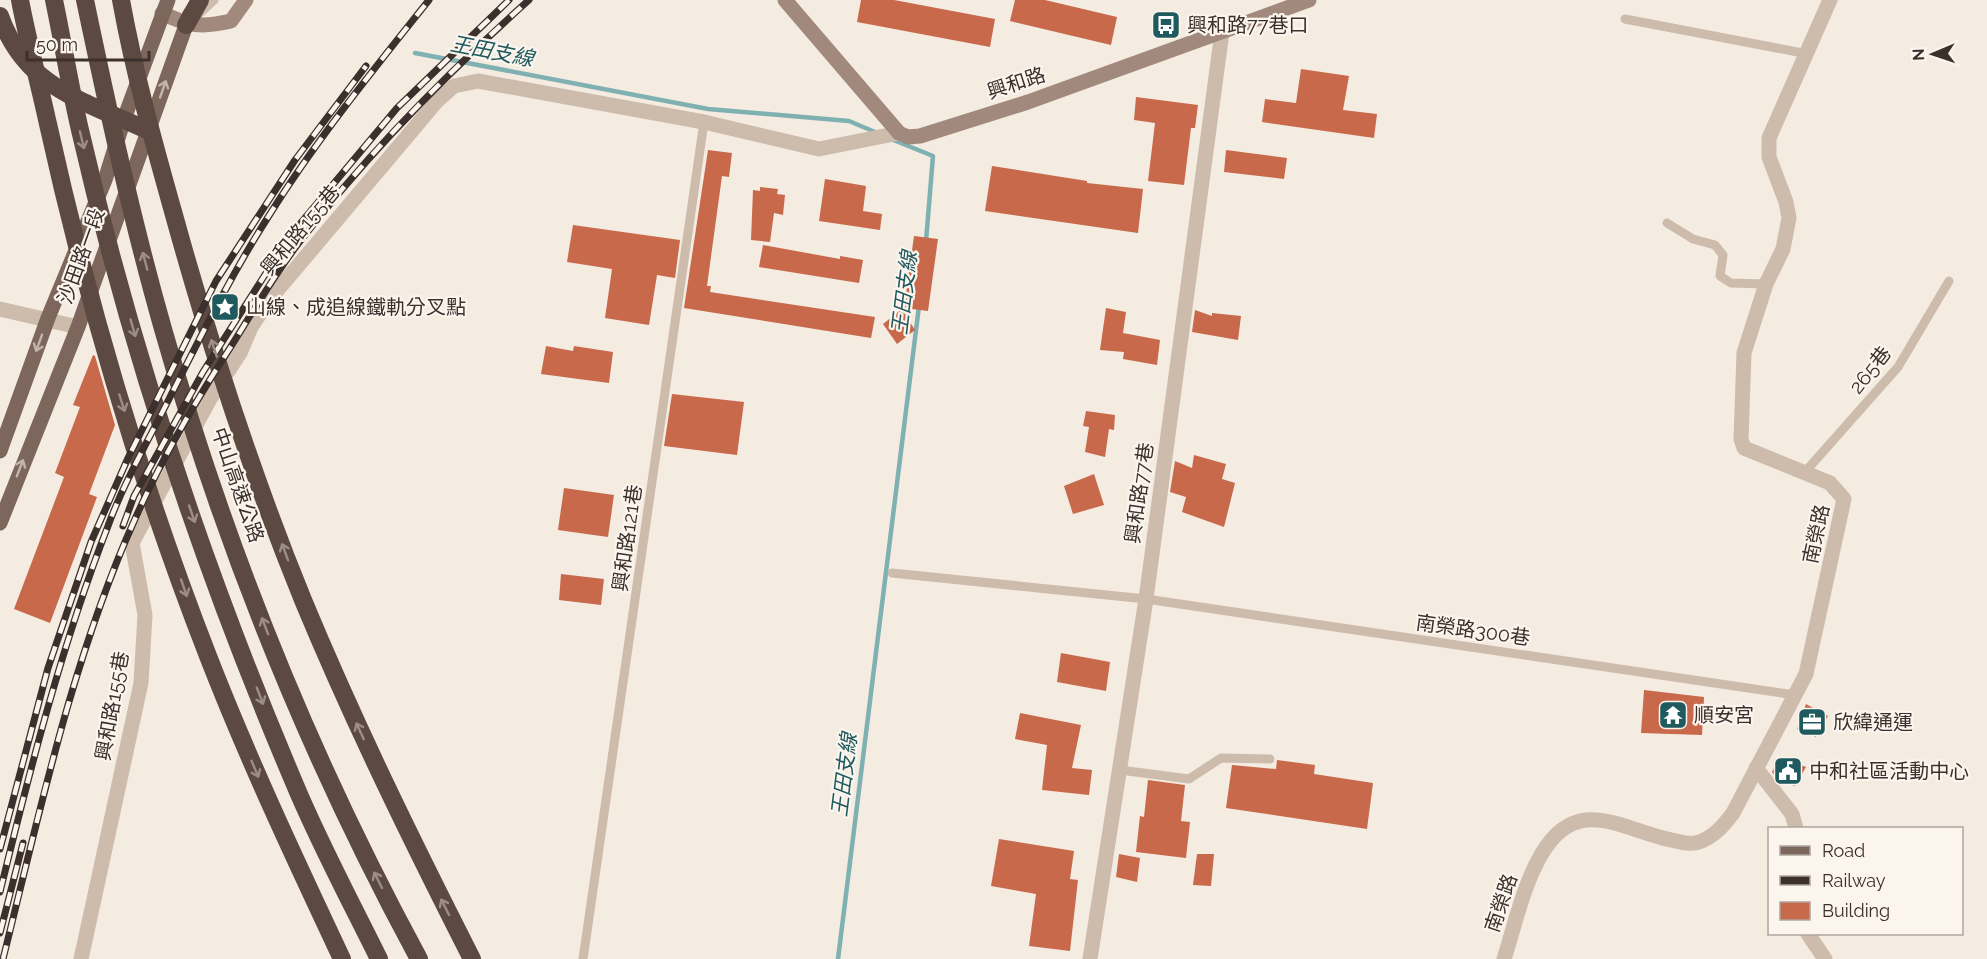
<svg xmlns="http://www.w3.org/2000/svg" width="1987" height="959" font-family="Raleway,'Noto Sans TC',sans-serif">
<rect width="100%" height="100%" fill="#f4ebe1"/>
<g fill="none" stroke-linecap="round" stroke-linejoin="round">
<g stroke="#7fb0b2" stroke-width="4.5">
<path d="M415,53l293,56 141,12 26,11"/>
<path d="M891,139l42,17 -7,85"/>
<path d="M838,959l81,-653"/>
</g>
</g>
<g fill="#c8694b">
<path d="M861,0h33l101,19 -5,28 -133,-25z"/>
<path d="M1015,0h30l72,17 -6,28 -101,-24z"/>
<path d="M1301,69l48,7 -6,34 34,4 -3,24 -112,-16 3,-23 31,4z"/>
<path d="M1136,97l62,8 -3,23h-4l-7,57 -36,-4 7,-58 -21,-3z"/>
<path d="M708,150l24,3 -3,24 -7,-1 -15,110h4l-1,6 165,25 -4,21 -187,-30z"/>
<path d="M1226,150l61,8 -3,21 -60,-7z"/>
<path d="M992,166l95,15v2l56,6 -5,44 -153,-22z"/>
<path d="M825,179l41,7 -3,25 19,3 -2,16 -61,-9z"/>
<path d="M760,187l18,2 -1,5 8,1 -2,20 -9,-2 -4,29 -19,-2 2,-50 7,1z"/>
<path d="M573,225l107,15 -5,38 -18,-3 -8,50 -44,-7 7,-49 -45,-7z"/>
<path d="M914,236l24,3 -10,72 -24,-3z"/>
<path d="M763,245l77,14v-3l23,4 -4,23 -100,-16z"/>
<path d="M1106,308l20,4 -3,21 37,7 -3,25 -34,-6 1,-7 -24,-2z"/>
<path d="M902,309l13,21 -18,14 -14,-20z"/>
<path d="M1195,310l17,6v-3l29,3 -3,24 -46,-8z"/>
<path d="M546,346l27,5 1,-5 39,6 -4,31 -68,-9z"/>
<path d="M93,355l2,1 20,69 -26,69 8,3 -47,126 -36,-14 50,-132 -9,-4 25,-66 -7,-2z"/>
<path d="M672,394l72,8 -7,53 -73,-9z"/>
<path d="M1086,411l29,4 -1,15 -5,-1 -4,28 -20,-5 4,-25 -6,-1z"/>
<path d="M1194,455l32,9 -4,15 13,4 -11,44 -42,-15 4,-15 -16,-5 5,-31 17,7z"/>
<path d="M1094,474l10,31 -31,9 -9,-28z"/>
<path d="M564,488l50,7 -6,42 -50,-7z"/>
<path d="M561,574l43,5 -3,26 -42,-5z"/>
<path d="M1061,653l49,9 -4,29 -49,-9z"/>
<path d="M1644,690l60,7 -2,38 -61,-2z"/>
<path d="M1806,704l22,12 -12,21 -19,-8z"/>
<path d="M1020,713l61,12 -9,43 20,2 -3,25 -47,-5 5,-45 -32,-6z"/>
<path d="M1780,757l26,10 -11,19 -18,-7 -5,-7z"/>
<path d="M1277,760l38,5 -1,9 59,9 -6,46 -141,-21 6,-43 44,4z"/>
<path d="M1148,780l37,5 -4,36 9,1 -4,36 -50,-6 4,-36 4,1z"/>
<path d="M999,839l75,12 -4,28 8,1 -8,71 -41,-5 7,-52 -45,-8z"/>
<path d="M1119,854l21,4 -3,24 -21,-5z"/>
<path d="M1197,854h17l-3,32 -18,-1z"/>
</g>
<g fill="none" stroke-linecap="round" stroke-linejoin="round">
<g stroke="#cdbbac" stroke-width="9">
<path d="M199,14l15,-14"/>
<path d="M1625,19l183,35"/>
<path d="M1667,223l26,16 22,6 8,10 -3,21 11,7 35,1"/>
<path d="M1805,472l93,-105 51,-86"/>
<path d="M892,573l254,26 649,96"/>
<path d="M1120,770l69,9 32,-21 49,1"/>
<path d="M583,959l121,-837"/>
</g>
<g stroke="#cdbbac" stroke-width="15">
<path d="M0,309l78,18"/>
<path d="M1756,768l36,46 4,14"/>
<path d="M1808,934l17,25"/>
<path d="M81,959l60,-276 4,-68 -13,-72 78,-144 30,-46 11,-26 19,-28 167,-198 17,-15 24,-5 226,41 115,27 80,-16"/>
<path d="M1090,959l56,-360 76,-567"/>
<path d="M1504,959c11,-34 19,-73 37,-104 37,-64 83,-23 135,-14 7,2 15,4 23,1 15,-5 25,-17 34,-29l73,-139 38,-175 -14,-16 -86,-35 -3,-9 3,-86 22,-69 17,-35 6,-31 -3,-16 -17,-45v-19l61,-138"/>
</g>
<g stroke="#a18a7d" stroke-width="15">
<path d="M785,0l114,133 9,4 12,-1 108,-34 281,-102"/>
<path d="M162,13c26,13 40,15 69,8l15,-21"/>
</g>
<g stroke="#7d675c" stroke-width="15">
<path d="M0,451l48,-133 57,-138 19,-61 44,-119"/>
<path d="M0,523l78,-196 112,-313"/>
</g>
<g stroke="#5c4a42" stroke-width="18">
<path d="M20,0c8,42 19,83 28,124 40,181 93,360 160,532 40,103 87,203 134,303"/>
<path d="M54,0c9,43 16,87 26,130 51,222 124,440 213,650 25,61 57,120 86,179"/>
<path d="M85,0c23,110 47,220 78,329 62,218 148,431 256,630"/>
<path d="M121,0c13,72 33,144 53,215 36,130 78,260 129,385 51,123 109,241 169,359"/>
<path d="M0,16c26,73 85,85 149,115"/>
<path d="M186,25l14,-25"/>
</g>
<g stroke="#3b302b" stroke-width="7">
<g id="rail">
<path d="M123,526l11,-30 69,-124 86,-135 108,-129 112,-108"/>
<path d="M0,849l48,-181 43,-126 37,-84 88,-177 79,-121 71,-94"/>
<path d="M0,892c30,-123 62,-248 108,-366 16,-44 40,-85 61,-127 32,-63 63,-126 101,-185 47,-75 104,-145 159,-214"/>
<path d="M0,933l23,-90"/>
<path d="M3,959c37,-148 69,-300 132,-440 26,-59 60,-117 95,-171 22,-35 43,-71 68,-104 68,-89 147,-169 231,-244"/>
</g>
</g>
<use href="#rail" stroke="#fbf5ee" stroke-width="4.5" stroke-dasharray="14" stroke-linecap="butt"/>
</g>
<defs><path id="oneway-shaft" d="M-6 0H5M1.5-3L5.5 0L1.5 3" fill="none" stroke-width="1.6" stroke-linecap="round" stroke-linejoin="round" transform="scale(1.5)"/></defs>
<g stroke="#c2b5ac">
<use href="#oneway-shaft" transform="translate(163 89) rotate(-71)"/>
<use href="#oneway-shaft" transform="translate(39 343) rotate(110)"/>
<use href="#oneway-shaft" transform="translate(20 468) rotate(-69)"/>
</g>
<g stroke="#9c8e87">
<use href="#oneway-shaft" transform="translate(82 140) rotate(76)"/>
<use href="#oneway-shaft" transform="translate(145 261) rotate(-105)"/>
<use href="#oneway-shaft" transform="translate(133 328) rotate(74)"/>
<use href="#oneway-shaft" transform="translate(214 348) rotate(-108)"/>
<use href="#oneway-shaft" transform="translate(122 403) rotate(72)"/>
<use href="#oneway-shaft" transform="translate(192 514) rotate(71)"/>
<use href="#oneway-shaft" transform="translate(285 552) rotate(-110)"/>
<use href="#oneway-shaft" transform="translate(184 588) rotate(71)"/>
<use href="#oneway-shaft" transform="translate(265 626) rotate(-111)"/>
<use href="#oneway-shaft" transform="translate(260 696) rotate(69)"/>
<use href="#oneway-shaft" transform="translate(360 731) rotate(-115)"/>
<use href="#oneway-shaft" transform="translate(255 769) rotate(67)"/>
<use href="#oneway-shaft" transform="translate(378 880) rotate(-117)"/>
<use href="#oneway-shaft" transform="translate(445 907) rotate(-117)"/>
</g>
<defs>
<g id="bus-square" transform="scale(1.5)"><rect x="-9" y="-9" width="18" height="18" rx="4" fill="#1f5a5e" stroke="#fbf5ee"/><path d="M-5-6H5V4H4V6H2V4H-2V6H-4V4H-5ZM-3.5-4V0h7V-4ZM-3.5 1.2v1.5H-2V1.2ZM2 1.2v1.5H3.5V1.2Z" fill="#fff"/></g>
<g id="sight-square" transform="scale(1.5)"><rect x="-9" y="-9" width="18" height="18" rx="4" fill="#1f5a5e" stroke="#fbf5ee"/><path d="M0-6L1.8-2.2L6-1.7L2.9 1.2L3.7 5.4L0 3.3L-3.7 5.4L-2.9 1.2L-6-1.7L-1.8-2.2Z" fill="#fff"/></g>
<g id="temple-square" transform="scale(1.5)"><rect x="-9" y="-9" width="18" height="18" rx="4" fill="#1f5a5e" stroke="#fbf5ee"/><path d="M0-6L5-2H3V0L6.5 2.5H4V6H1.5V3h-3V6H-4V2.5H-6.5L-3 0V-2H-5Z" fill="#fff"/></g>
<g id="office-square" transform="scale(1.5)"><rect x="-9" y="-9" width="18" height="18" rx="4" fill="#1f5a5e" stroke="#fbf5ee"/><path d="M-6-3h4V-5.5h4V-3h4V5H-6ZM-1-4.5V-3h2v-1.5ZM-6 0V1H6V0Z" fill="#fff"/></g>
<g id="civic-square" transform="scale(1.5)"><rect x="-9" y="-9" width="18" height="18" rx="4" fill="#1f5a5e" stroke="#fbf5ee"/><path d="M-.6-6.5H3V-4.5H.6V-3L4-1V1h2V6H-6V1h2V-1L-.6-3ZM-1.2 2.5V6h2.4V2.5Z" fill="#fff"/></g>
</defs>
<g fill-rule="evenodd">
<use href="#bus-square" x="1166" y="25"/>
<use href="#sight-square" x="225" y="307"/>
<use href="#temple-square" x="1673" y="715"/>
<use href="#office-square" x="1812" y="722"/>
<use href="#civic-square" x="1788" y="771"/>
</g>
<g text-anchor="middle" dominant-baseline="central" stroke-width="4.5" stroke-linejoin="round" paint-order="stroke">
<g font-size="20" fill="#3b302b" stroke="#fbf5ee" text-anchor="start">
<text x="1187" y="25">興和路77巷口</text>
<text x="246" y="307">山線、成追線鐵軌分叉點</text>
<text x="1694" y="715">順安宮</text>
<text x="1833" y="722">欣緯通運</text>
<text x="1809" y="771">中和社區活動中心</text>
</g>
<g font-size="20" fill="#3b302b" stroke="#fbf5ee">
<text transform="translate(1016 83) rotate(-18)">興和路</text>
<text transform="translate(300 230) rotate(-50)">興和路155巷</text>
<text transform="translate(81 256) rotate(-70)">沙田路一段</text>
<text transform="translate(1870 370) rotate(-52)">265巷</text>
<text transform="translate(238 485) rotate(71)">中山高速公路</text>
<text transform="translate(1139 493) rotate(-82)">興和路77巷</text>
<text transform="translate(1816 534) rotate(-78)">南榮路</text>
<text transform="translate(627 538) rotate(-82)">興和路121巷</text>
<text transform="translate(1473 630) rotate(8)">南榮路300巷</text>
<text transform="translate(112 706) rotate(-80)">興和路155巷</text>
<text transform="translate(1501 903) rotate(-71)">南榮路</text>
</g>
<g font-size="21" font-style="italic" fill="#1f5a5e" stroke="#fbf5ee">
<text transform="translate(492 51) rotate(11)">王田支線</text>
<text transform="translate(904 293) rotate(-83)">王田支線</text>
<text transform="translate(844 775) rotate(-83)">王田支線</text>
</g>
</g>
<rect x="1768" y="827" width="195" height="108" fill="#fbf5ee" stroke="#aea6a0" stroke-width="1.5"/>
<rect x="1780" y="846" width="30" height="9" fill="#7d675c" stroke="#aea6a0" stroke-width="1.5"/>
<text x="1822" y="857" font-size="18" fill="#3b302b">Road</text>
<rect x="1780" y="876" width="30" height="9" fill="#3b302b" stroke="#aea6a0" stroke-width="1.5"/>
<text x="1822" y="887" font-size="18" fill="#3b302b">Railway</text>
<rect x="1780" y="902" width="30" height="18" fill="#c8694b" stroke="#aea6a0" stroke-width="1.5"/>
<text x="1822" y="917" font-size="18" fill="#3b302b">Building</text>
<g transform="translate(1933 54) rotate(268)" stroke="#fbf5ee" stroke-width="4.5" paint-order="stroke">
<path d="M0-4.5L10 22L0 15L-10 22Z" fill="#3b302b"/>
<text y="-9" font-size="16" font-weight="bold" text-anchor="middle" fill="#3b302b">N</text>
</g>
<path d="M27 51v9h122v-9" fill="none" stroke="#3b302b" stroke-width="3"/>
<text x="36" y="51" font-size="18" fill="#3b302b" stroke="#fbf5ee" stroke-width="4.5" paint-order="stroke">50 m</text>
</svg>
